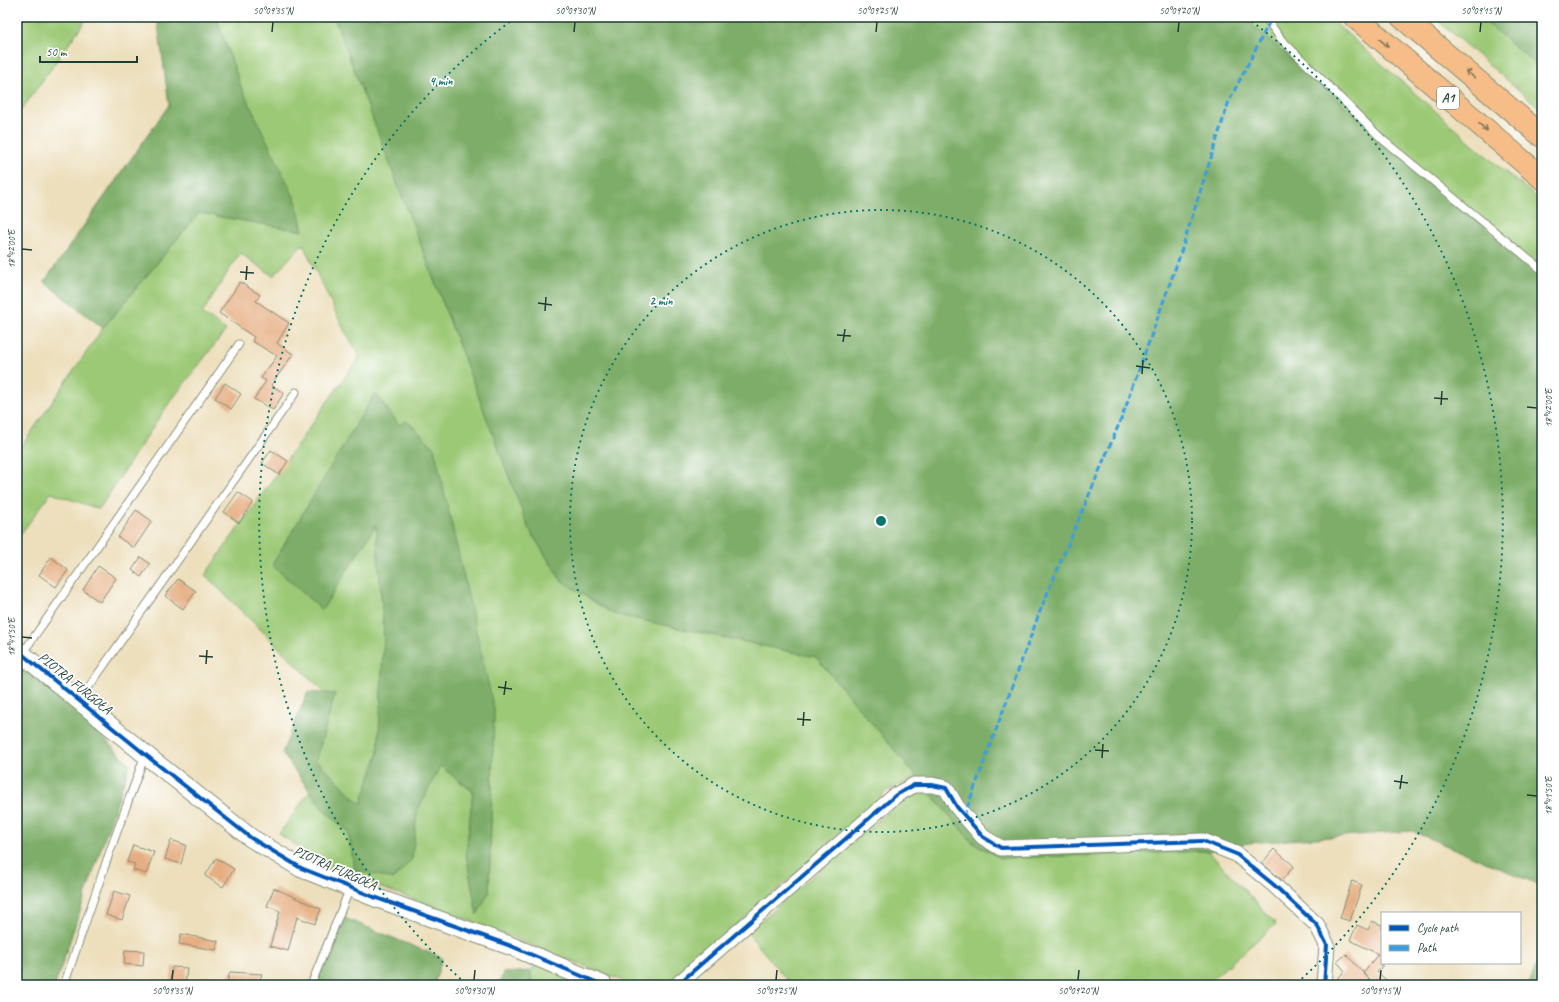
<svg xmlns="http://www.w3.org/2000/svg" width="1559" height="1002" font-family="Caveat,sans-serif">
<rect width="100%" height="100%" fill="#fff"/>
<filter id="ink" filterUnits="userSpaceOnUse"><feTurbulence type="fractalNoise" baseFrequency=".025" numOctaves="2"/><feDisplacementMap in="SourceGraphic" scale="8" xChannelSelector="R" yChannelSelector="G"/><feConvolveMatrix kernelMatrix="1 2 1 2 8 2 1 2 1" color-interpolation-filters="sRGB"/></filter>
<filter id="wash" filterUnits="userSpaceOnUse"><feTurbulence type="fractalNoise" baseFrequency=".012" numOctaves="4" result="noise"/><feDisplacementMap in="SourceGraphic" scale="16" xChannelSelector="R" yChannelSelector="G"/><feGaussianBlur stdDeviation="0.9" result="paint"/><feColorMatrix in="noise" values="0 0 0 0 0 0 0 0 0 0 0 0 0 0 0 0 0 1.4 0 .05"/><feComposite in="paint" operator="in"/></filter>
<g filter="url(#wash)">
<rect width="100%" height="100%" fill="#eddfbc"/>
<g fill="#9cc976" stroke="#5e8355">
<path d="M21,17h67l-71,99v-93z"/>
<path d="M216,17h118l195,512 32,51 52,34 203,43 102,120 -32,14 -17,19 -201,175h-40l-7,-5 -189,-74 -97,-35 -56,-37 31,-43 13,18 25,22 7,39 57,-11 5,-47 23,-47 33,27 -7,62 11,60 12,-22 5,-183 -95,-284 -23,-31v130l8,110 -6,120 -17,51 -45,-45 19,-66 -10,-1 -120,-118 155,-219 -16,-26 -41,-86 -30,32 -33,-23 -38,60 24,17 -59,76 -68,103 -48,-16 -34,46v-86l86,-125 96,-115 104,18 -62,-144z"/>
<path d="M1243,17h85l169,148 45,37v76z"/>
<path d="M1433,17h47l62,52v41z"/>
<path d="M927,789l45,53 29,16 207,-7 68,73 -71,61 -167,-1 -247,1 -44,-53 150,-128z"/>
<path d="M537,963l55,22h-61v-14z"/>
</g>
<g fill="#7dad67" stroke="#4e754e">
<path d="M157,17h59l25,70 55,114 7,30 -104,-18 -96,115 -59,-46 125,-177z"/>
<path d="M334,17h909l299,261v608l-130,-55 -163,12 -41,8 -207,7 -29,-16 -156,-185 -203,-43 -52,-34 -32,-51z"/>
<path d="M1480,17h62v52l-60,-50z"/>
<path d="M375,393l24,32 8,-4 27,26 60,262 -5,183 -12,23 -11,-61 7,-63 -33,-25 -23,46 -5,47 -18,20 -39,-9 -7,-39 -25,-22 -41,-56 26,-61 27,2 -19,66 45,44 17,-50 6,-120 -8,-109 -54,85 -50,-45z"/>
<path d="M17,662l53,44 60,58 -75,221h-38z"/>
<path d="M345,918l97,40 -8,27h-121z"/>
<path d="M1542,949v36h-13z"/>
<path d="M531,971v14h-32l4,-12z"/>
</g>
<g id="blocks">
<g fill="#e6ae82">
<path d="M240,282l20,13 -4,6 33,22 -12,20 16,11 -22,31 13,8 -11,17 -19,-11 12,-18 -5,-3 16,-22 -25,-15 2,-4 -35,-24z"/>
<path d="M225,383l16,11 -10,15 -16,-11z"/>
<path d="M271,450l17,11 -9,14 -17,-12z"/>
<path d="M238,492l15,10 -14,21 -15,-11z"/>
<path d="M136,510l16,11 -18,27 -16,-11z"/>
<path d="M51,557l17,13 -12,17 -17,-12z"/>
<path d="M141,557l9,7 -9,13 -9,-7z"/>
<path d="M98,566l18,12 -16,24 -17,-12z"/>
<path d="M178,579l18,12 -13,18 -18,-13z"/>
<path d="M171,840l15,5 -5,19 -16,-5z"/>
<path d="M133,845l21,7 -8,22 -13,-4 2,-6 -8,-2z"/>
<path d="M1274,849l20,17 -12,14 -20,-17z"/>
<path d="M216,858l18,11 -11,18 -18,-11z"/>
<path d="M1352,881l10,4 -12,36 -10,-3z"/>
<path d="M274,888l47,21 -6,15 -18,-7 -9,34 -18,-5 10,-35 -13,-5z"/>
<path d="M114,891l16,5 -8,24 -16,-5z"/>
<path d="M1372,921l10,4v42l-5,5 15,13h-15l-14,-12 15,-19 -28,-14 7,-15 11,5z"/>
<path d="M181,934l37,7 -2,9 -37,-6z"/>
<path d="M125,950l19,1 -1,15 -19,-2z"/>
<path d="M1346,954l23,25 -6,6h-30v-2l12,-12 -8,-9z"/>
<path d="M172,967l15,1 -2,17h-15z"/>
<path d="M230,972l32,2 -4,11h-32z"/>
</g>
</g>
</g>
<g filter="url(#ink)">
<use href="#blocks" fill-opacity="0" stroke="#868e78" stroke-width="1"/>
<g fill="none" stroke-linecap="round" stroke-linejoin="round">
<g stroke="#868e78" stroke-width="9">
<g id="service">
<path d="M1265,17l16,22 102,101 159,130"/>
<path d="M22,654l217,-310"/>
<path d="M79,701l217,-309"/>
<path d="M64,985l46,-134 35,-96"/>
<path d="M311,985l39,-97"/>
</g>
</g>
<g stroke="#868e78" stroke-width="17">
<path id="minor" d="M677,985l219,-190 18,-10h18l14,3 11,19 26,30 18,11 202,-7 33,13 38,31 43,40 10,20 -3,40"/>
</g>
<g stroke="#868e78" stroke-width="20">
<path id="tertiary" d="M17,650l135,110 99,78 50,30 73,29 137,49 92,39"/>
</g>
<g stroke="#868e78" stroke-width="24">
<g id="motorway">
<path d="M1355,17l187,161"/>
<path d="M1402,17l140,119"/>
</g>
</g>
<use href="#service" stroke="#fff" stroke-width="7"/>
<use href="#minor" stroke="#fff" stroke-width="15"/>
<use href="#tertiary" stroke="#fff" stroke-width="18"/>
<use href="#motorway" stroke="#f7bd88" stroke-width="22"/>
<path stroke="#3c9ee2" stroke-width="3" stroke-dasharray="6 3" stroke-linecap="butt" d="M964,816l78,-210 80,-189 57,-159 50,-157 40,-78"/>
<g stroke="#fff" stroke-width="6">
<g id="cycleway">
<path d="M17,650l135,110 99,78 50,30 73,29 137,49 92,39"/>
<path d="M677,985l219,-190 18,-10h18l14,3 11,19 26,30 18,11 202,-7 33,13 38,31 43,40 10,20 -3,40"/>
</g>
</g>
<use href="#cycleway" stroke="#0057b8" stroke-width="4"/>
</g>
<defs><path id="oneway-shaft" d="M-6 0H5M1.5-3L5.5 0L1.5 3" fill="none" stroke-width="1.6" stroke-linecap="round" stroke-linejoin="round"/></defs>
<g stroke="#80775a">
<use href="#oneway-shaft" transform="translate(1384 43) rotate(41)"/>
<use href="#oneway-shaft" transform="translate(1470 74) rotate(-140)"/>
<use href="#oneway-shaft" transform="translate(1483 127) rotate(41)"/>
</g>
</g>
<path fill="none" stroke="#1f3d34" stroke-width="1.5" d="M272,32l1,-10M574,32l1,-10M876,32l1,-10M1178,32l1,-10M1480,32l1,-10M22,249l10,1M240,272l14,1M246,280l1,-14M538,303l14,2M545,311l1,-14M837,335l14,1M843,342l2,-13M1136,366l14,2M1142,374l1,-14M1434,398l14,1M1441,405l1,-14M1527,407l10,1M22,637l10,1M199,656l14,1M206,664l1,-14M498,687l14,2M504,695l2,-14M797,719l14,1M803,726l1,-14M1095,750l14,1M1102,758l1,-14M1394,781l14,2M1400,789l2,-14M1527,795l10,1M172,980l1,-10M474,980l1,-10M776,980l1,-10M1078,980l1,-10M1380,980l1,-10"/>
<g fill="none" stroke="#0f766e" stroke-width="2" stroke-dasharray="2 4">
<circle cx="881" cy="521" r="311"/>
<path d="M465 983A622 622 0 0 1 515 18M1247 18A622 622 0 0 1 1297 983"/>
</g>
<g text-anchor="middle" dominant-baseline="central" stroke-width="3.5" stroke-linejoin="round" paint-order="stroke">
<rect fill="#fff" stroke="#627771" stroke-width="1" x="1437" y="87" width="22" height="22" rx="3"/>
<g font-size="13" font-weight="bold" fill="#1f3d34">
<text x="1448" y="98">A1</text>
</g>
<g font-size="14" fill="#1f3d34" stroke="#fff">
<text transform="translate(75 683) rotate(39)">PIOTRA FURGOŁA</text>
<text transform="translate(335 868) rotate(24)">PIOTRA FURGOŁA</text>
</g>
</g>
<circle cx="881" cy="521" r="6" fill="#0f766e" stroke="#fff" stroke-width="2"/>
<g font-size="12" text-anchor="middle" font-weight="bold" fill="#0f766e" stroke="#fff" stroke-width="3.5" stroke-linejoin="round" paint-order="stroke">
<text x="441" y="85">4 min</text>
<text x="661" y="305">2 min</text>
</g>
<rect width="1559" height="1002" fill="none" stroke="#fff" stroke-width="44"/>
<rect x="1381" y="912" width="140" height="52" fill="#ffffff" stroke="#a5b1ae"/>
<rect x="1389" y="925" width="20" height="6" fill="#0057b8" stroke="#a5b1ae"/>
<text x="1417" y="932" font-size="12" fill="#1f3d34">Cycle path</text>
<rect x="1389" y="945" width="20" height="6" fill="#3c9ee2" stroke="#a5b1ae"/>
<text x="1417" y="952" font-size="12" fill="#1f3d34">Path</text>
<path d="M40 56v6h97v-6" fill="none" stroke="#1f3d34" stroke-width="2"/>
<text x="46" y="56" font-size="12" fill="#1f3d34" stroke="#ffffff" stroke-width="3" paint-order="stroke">50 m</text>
<rect x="22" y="22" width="1515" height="958" fill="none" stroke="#1f3d34" stroke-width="1.5"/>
<g font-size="10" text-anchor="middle" fill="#1f3d34">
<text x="273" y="14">50°09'35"N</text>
<text x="575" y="14">50°09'30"N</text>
<text x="877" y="14">50°09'25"N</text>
<text x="1179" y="14">50°09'20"N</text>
<text x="1481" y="14">50°09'15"N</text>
<text transform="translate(11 249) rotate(-90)" y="4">18°42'00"E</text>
<text transform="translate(1548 408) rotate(-90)" y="4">18°42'00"E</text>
<text transform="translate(11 637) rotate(-90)" y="4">18°41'50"E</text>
<text transform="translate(1548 796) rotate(-90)" y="4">18°41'50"E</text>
<text x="172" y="994">50°09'35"N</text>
<text x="474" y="994">50°09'30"N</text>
<text x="776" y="994">50°09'25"N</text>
<text x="1078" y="994">50°09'20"N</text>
<text x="1380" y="994">50°09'15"N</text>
</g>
</svg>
